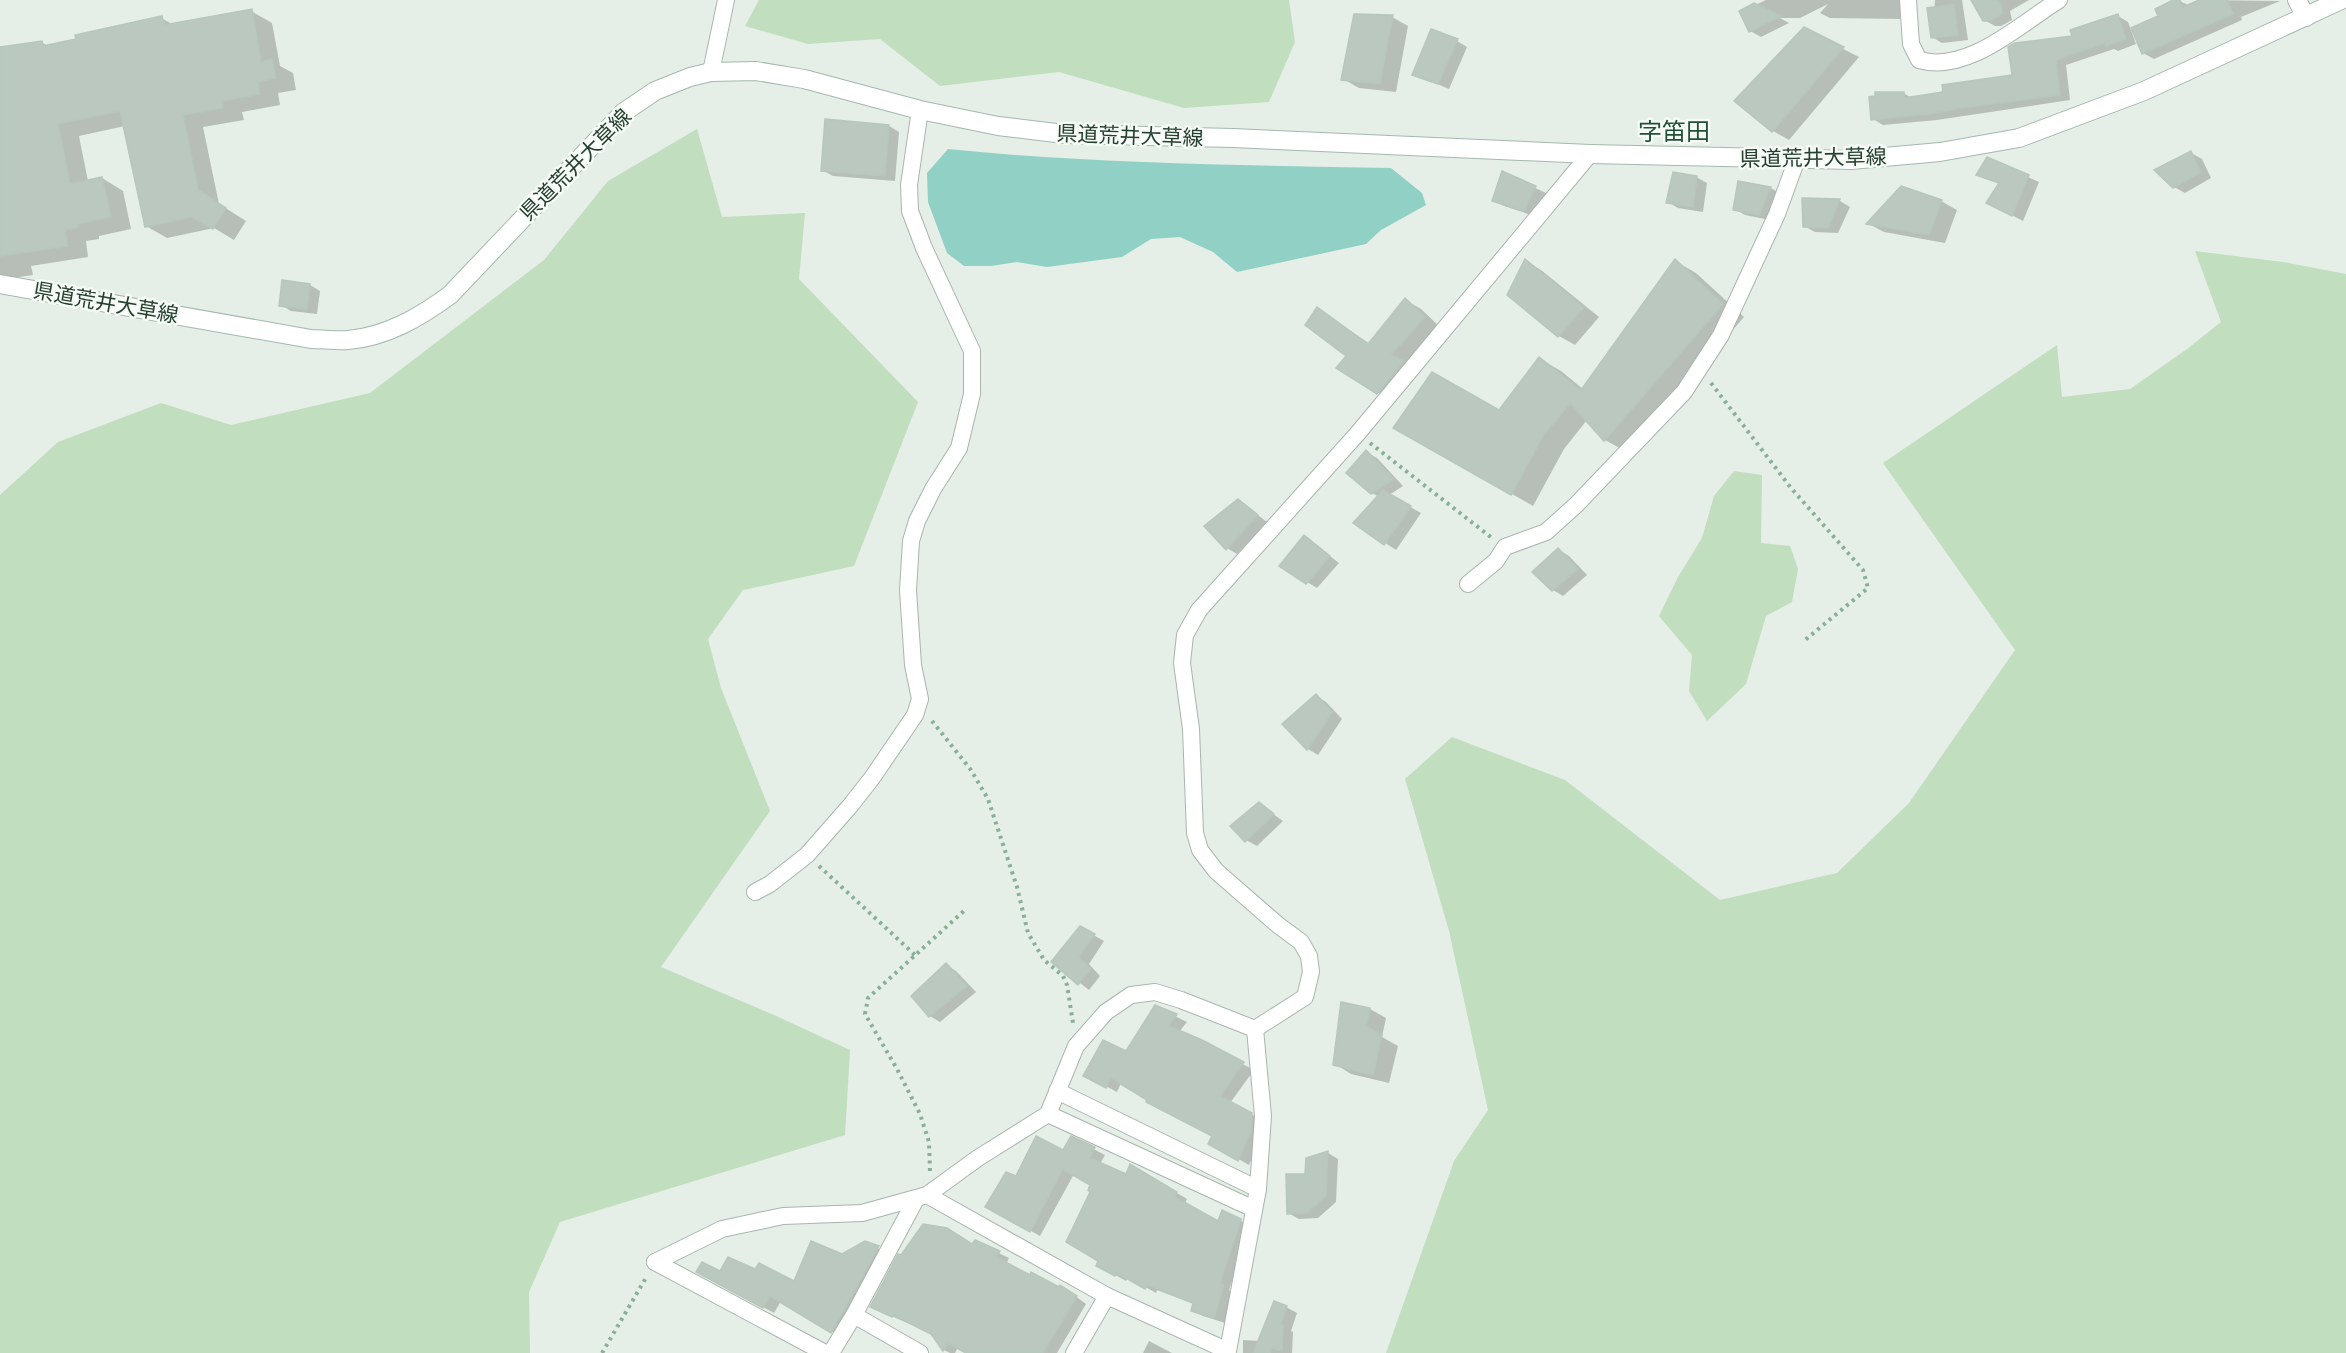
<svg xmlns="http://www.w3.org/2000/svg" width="2346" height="1353" font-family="'Open Sans','Noto Sans JP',sans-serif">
<rect width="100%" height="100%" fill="#e5eee7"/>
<g fill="#c1debf">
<path d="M759,0h530l6,42 -26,60 -85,6 -125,-36 -119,14 -60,-47 -72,5 -63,-18z"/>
<path d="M697,129l25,88 83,-4 -6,66 119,123 -64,164 -111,24 -35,49 13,49 49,123 -109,156 113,48 76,35 -5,85 -285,87 -31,70 1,61h-530v-858l58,-53 103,-39 70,22 139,-32 174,-133 64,-79z"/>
<path d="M2195,251l88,11 63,12v1079h-960l68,-192 34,-51 -39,-179 -44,-152 47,-42 113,43 155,120 117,-27 72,-70 106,-153 -132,-187 174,-118 5,52 68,-8 57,-40 34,-27z"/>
<path d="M1734,471l28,4 -1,68 29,3 8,23 -6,33 -26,14 -20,68 -39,37 -18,-30 3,-36 -33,-39 19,-39 24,-39 12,-42z"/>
</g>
<path fill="#90d0c5" d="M948,149c147,15 295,16 443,19l31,25 4,12 -45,25 -15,14 -129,28 -24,-20 -33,-15 -29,2 -29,18 -75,10 -30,-5 -26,4h-27l-17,-13 -19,-51 -1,-29z"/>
<g fill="#0003">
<path d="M1766,0h134v19l-70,-1 -10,-5 8,-9 -28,14h-20l9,5 -28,14 -11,-6 -9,-19z"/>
<path d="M1935,0h27l6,40 -26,3 -10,-6z"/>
<path d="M1972,0h57l-19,11 2,9 -11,6h-6l-11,-6z"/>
<path d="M2176,0l13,5 14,-5 77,1 -39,16 1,3 -88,39 -11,-6 -10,-23h-2l5,14 -18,7 -4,-2 -48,16 4,35 -133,20 -54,5 -10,-6 4,-26h26l9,5 101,-22 61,-39 44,-21 10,6 3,8 29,-13z"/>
<path d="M251,11l21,12 8,43 13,7 3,17 -18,3 2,12 -38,7 2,8 -41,7 16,77 27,17 -12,19 -20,-12 -47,10 -21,-12 -21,-100 -46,10 9,45 14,-3 21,13 8,38 -32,7v3l-13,2 2,16 -57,9 2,9 -28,4 -5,-2v-228l41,-7 7,4 113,-28 13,7z"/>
<path d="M1392,17l16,9 -12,66 -37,-4 -16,-9z"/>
<path d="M1804,29l55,28 -70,83 -16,-9 -37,-30z"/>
<path d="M1457,41l10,6 -18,42 -35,-15z"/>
<path d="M889,126l10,6 -4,49 -62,-5 -11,-6z"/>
<path d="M2191,153l11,6 9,19 -26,15 -11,-6z"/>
<path d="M1988,159l51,23 -16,39 -25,-13 2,-24 -22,-10z"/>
<path d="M1503,173l43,20 -12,23 -30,-10 -10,-6z"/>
<path d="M1696,177l11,6 -4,29 -25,-4 -10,-6z"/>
<path d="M1740,183l31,5 10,6 -11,26 -25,-5 -10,-6z"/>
<path d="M1804,200l36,1 10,6 -12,26 -23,-1 -11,-6z"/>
<path d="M1941,201l16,9 -12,33 -61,-11 -15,-8z"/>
<path d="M1526,261l15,9 58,47 -24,28 -16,-9z"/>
<path d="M1675,261l21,12 48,44 -117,135 -22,-12 -18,-20 -23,29 -31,57 -138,-79 105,-15 40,-53 21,12 22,18z"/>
<path d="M310,285l10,6 -3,23 -26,-3 -10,-6z"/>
<path d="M1405,300l16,9 19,18 -46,74 -16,-9 -30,-36 -30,-47 52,35z"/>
<path d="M1366,452l11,6 26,28 -14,9 32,18 -25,37 -41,-27 24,-26 -7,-4z"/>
<path d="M1238,500l29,22 -30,32 -10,-6z"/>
<path d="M1305,537l34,26 -22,25 -10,-6z"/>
<path d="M1559,550l10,6 18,19 -24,21 -10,-6z"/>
<path d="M1316,696l10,6 16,17 -24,36 -10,-6 -24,-24z"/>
<path d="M1259,804l24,17 -26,25 -11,-6z"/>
<path d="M1081,928l23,13 -15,23 11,12 -11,14 -36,-28z"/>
<path d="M946,965l10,6 20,21 -36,30 -10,-6z"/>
<path d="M1156,1007l31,15 -8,10 22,10 53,28 -24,33 32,17 -1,18 -12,27 -39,-22 4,-7 -93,-53 -4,9 -21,-11 31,-28z"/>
<path d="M1370,1009l16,9 -4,19 16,9 -9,37 -38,-9 -16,-10z"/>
<path d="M1072,1138l33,17 -5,9 27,12 4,-10 56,33 -2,4 34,21 4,-12 28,14 -22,64 4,3 -8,30 -22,-7 -11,-5 2,-7 -37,-14 -1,3 -28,-16 -2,4 -28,-16 2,-5 -8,-76 -18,-10 -34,62 -53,-30 29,-28 48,-26z"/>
<path d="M1328,1153l10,6 -2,43 -18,16 -19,1 -11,-6 19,-37z"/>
<path d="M975,1242l34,16 -3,6 25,13 40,16 15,11 -29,49h-89l-10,-6 -3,6h-5l-6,-3 -11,-16 -51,-22 91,-66z"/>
<path d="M865,1243l23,10 -46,84 -61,-36 -7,12 -66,-36 13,-4 34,-2 40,12z"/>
<path d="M1286,1307l11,6 -6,18 2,1 -1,21h-49v-13l16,1z"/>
<path d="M1149,1341l23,12h-29z"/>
</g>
<g fill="#bac8bf" stroke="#b7c7bc" stroke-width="1.5">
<path d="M1971,0h27l4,7v7l-12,7h-7z"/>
<path d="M2173,0h7l3,7 16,-7h28l6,14 -91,40 -11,-26 27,-12 -3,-7z"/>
<path d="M1754,3l27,13 -32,16 -10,-21z"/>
<path d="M1954,4l4,31 -27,3 -4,-30z"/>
<path d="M252,9l9,53 11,-3 4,19 -18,4 2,12 -38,7 1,7 -40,7 15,75 28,18 -13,21 -21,-12 -47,10 -25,-116 -62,13 12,60 32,-7 9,40 -33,7 1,3 -14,3 3,16 -68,10v-209l42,-6 1,5 33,-7 -1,-4 87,-19 2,9z"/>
<path d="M1354,14l39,1 -13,69 -39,-4z"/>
<path d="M2118,14l8,25 -20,7 -1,-3 -49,17 4,35 -99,13 -36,7v-1l-54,6 -2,-23 6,-1v-4h29v6l39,-6 -1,-7 70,-10 -4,-28 7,-4 57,-7 -2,-6z"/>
<path d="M1804,27l40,20 -72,85 -38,-31z"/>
<path d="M1431,29l27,10 -20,45 -26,-9z"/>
<path d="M825,119l64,6 -4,51 -64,-5z"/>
<path d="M2191,151l10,21 -28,16 -19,-18z"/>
<path d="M1987,157l42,18 -17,41 -26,-13 13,-20 -23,-8z"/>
<path d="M1502,171l34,15 -12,25 -32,-10z"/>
<path d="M1673,172l24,4 -4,31 -27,-4z"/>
<path d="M1738,181l33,6 -12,28 -26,-5z"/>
<path d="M1901,186l41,14 -13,35 -63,-11z"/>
<path d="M1802,198l38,1 -12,29 -25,-1z"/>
<path d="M1525,259l59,48 -26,30 -51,-42z"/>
<path d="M1675,259l48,45 -119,137 -34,-38 -27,33 -32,59 -118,-67 39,-56 67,38 40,-53 42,33z"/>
<path d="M282,280l28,4 -3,25 -28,-3z"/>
<path d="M1405,298l20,19 -34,38 13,6 -27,33 -41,-26 10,-12 -41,-31 12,-18 51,37z"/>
<path d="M1366,450l28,29 -23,15 -25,-21z"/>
<path d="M1383,490l28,16 -27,39 -31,-22z"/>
<path d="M1238,499l20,16 -32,35 -22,-24z"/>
<path d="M1304,535l26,21 -24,28 -27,-18z"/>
<path d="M1558,548l20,21 -26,22 -20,-19z"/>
<path d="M1316,694l16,18 -25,38 -25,-26z"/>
<path d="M1259,802l15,12 -29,28 -15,-16z"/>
<path d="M1080,926l15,8 -16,23 12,12 -13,16 -27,-23z"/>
<path d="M946,963l21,23 -38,31 -18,-21z"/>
<path d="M1341,1002l29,6 -4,18 16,9 -9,40 -40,-10z"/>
<path d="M1155,1005l22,9 -8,12 33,14 42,22 -24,34 32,17 -1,18 -13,30 -30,-17 4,-8 -66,-34 1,-2 -36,-22 -5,10 -23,-12 20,-36 23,11z"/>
<path d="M1036,1136l27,14 8,-14 24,11 -5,11 36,16 4,-10 47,28 -2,5 43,24 4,-11 19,9 -21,64 4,2 -10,33 -23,-7 2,-8 -46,-18 -2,4 -28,-16 -2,3 -19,-10 2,-5 -32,-19 24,-50 -2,-2 2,-5 -27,-16 -33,63 -45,-25 21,-35 10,4z"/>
<path d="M1328,1151l-2,45 -19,17 -20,1 -1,-40h19l1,-16z"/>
<path d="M923,1224l24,4 25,16 3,-4 25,11 -4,6 34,18 1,-3 28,15 1,-2 17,11 -34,57h-77l-19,-10 -4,8 -12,-17 -38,-19 -1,2 -22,-10 28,-53 3,1z"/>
<path d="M811,1241l31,13 23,-13 14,5 -48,87 -61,-37 -7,12 -67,-36 6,-10 18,9 8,-14 27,12 4,-6 35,18z"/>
<path d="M1274,1301l13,5 -6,18 2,1 -1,26 -10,-3 -2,5h-17z"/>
</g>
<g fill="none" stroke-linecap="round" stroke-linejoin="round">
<g stroke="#a8b6ac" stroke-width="18">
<g id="minor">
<path d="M1908,0l3,44 8,16c49,14 101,-36 140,-60"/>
<path d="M711,72l15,-72"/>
<path d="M1468,584l28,-23 9,-14 41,-15 30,-27 108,-113 37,-57 56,-121 20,-55"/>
<path d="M755,892l15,-8 37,-29 43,-49 22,-28 43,-63 5,-16 -7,-34 -5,-75 3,-49 6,-20 16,-32 26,-41 13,-54v-43l-48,-103 -14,-37 -1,-26 11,-75"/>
<path d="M1255,1029l50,-32 6,-25 -2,-16 -8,-14 -23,-17 -62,-54 -16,-21 -5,-17 -4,-104 -9,-66 3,-28 14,-25 159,-177 232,-279"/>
<path d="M1057,1091l201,98"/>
<path d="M1048,1114l206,95"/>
<path d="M927,1195l180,101"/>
<path d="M655,1262l67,-33 61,-13 79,-3 65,-18 51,-37 70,-44 28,-68 30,-34 25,-17 24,-3 26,8 74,29"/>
<path d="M655,1262l170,91"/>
<path d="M854,1315l62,-116"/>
<path d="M831,1353l23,-38 66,38"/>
<path d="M1074,1353l33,-57 121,55 30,-162 5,-73 -8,-87"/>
</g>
</g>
<g stroke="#a8b6ac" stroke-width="20">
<path id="tertiary" d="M2297,0l9,17"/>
</g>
<g stroke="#a4b9ab" stroke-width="20">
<path id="secondary" d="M0,284l311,55c12,0 25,2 37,1 38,-3 72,-23 102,-45l174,-183 31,-21 35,-14 21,-5 45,-1 48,8 116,31 78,16 66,8 169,4 357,16 261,6 89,-8 79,-14 125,-47 197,-91"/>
</g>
<g stroke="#87b096" stroke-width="4" stroke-dasharray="3 4.5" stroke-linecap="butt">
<path d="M1711,383l80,105 72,82 5,18 -63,52"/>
<path d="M1370,443l122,95"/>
<path d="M932,721l39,49 17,29 29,88 11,46 16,27 19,16 4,9 6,38"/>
<path d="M819,866l96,89"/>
<path d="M930,1171l-1,-29 -9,-28 -23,-45 -32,-55 3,-16 97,-88"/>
<path d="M602,1353l45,-77"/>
</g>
<use href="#minor" stroke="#fff" stroke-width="16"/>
<use href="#tertiary" stroke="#fff" stroke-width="18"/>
<use href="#secondary" stroke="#fff" stroke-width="18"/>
</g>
<g text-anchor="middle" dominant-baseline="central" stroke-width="5" stroke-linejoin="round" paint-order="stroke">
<g font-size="21" fill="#253f2f" stroke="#f6faf6">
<text transform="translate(1130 135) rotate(2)">県道荒井大草線</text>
<text transform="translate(1813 157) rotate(-1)">県道荒井大草線</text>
<text transform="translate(575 164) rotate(-45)">県道荒井大草線</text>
<text transform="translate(106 302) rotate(10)">県道荒井大草線</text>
</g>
<g font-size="24" fill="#215135" stroke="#f6faf6">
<text x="1674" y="130">字笛田</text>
</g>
</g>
</svg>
